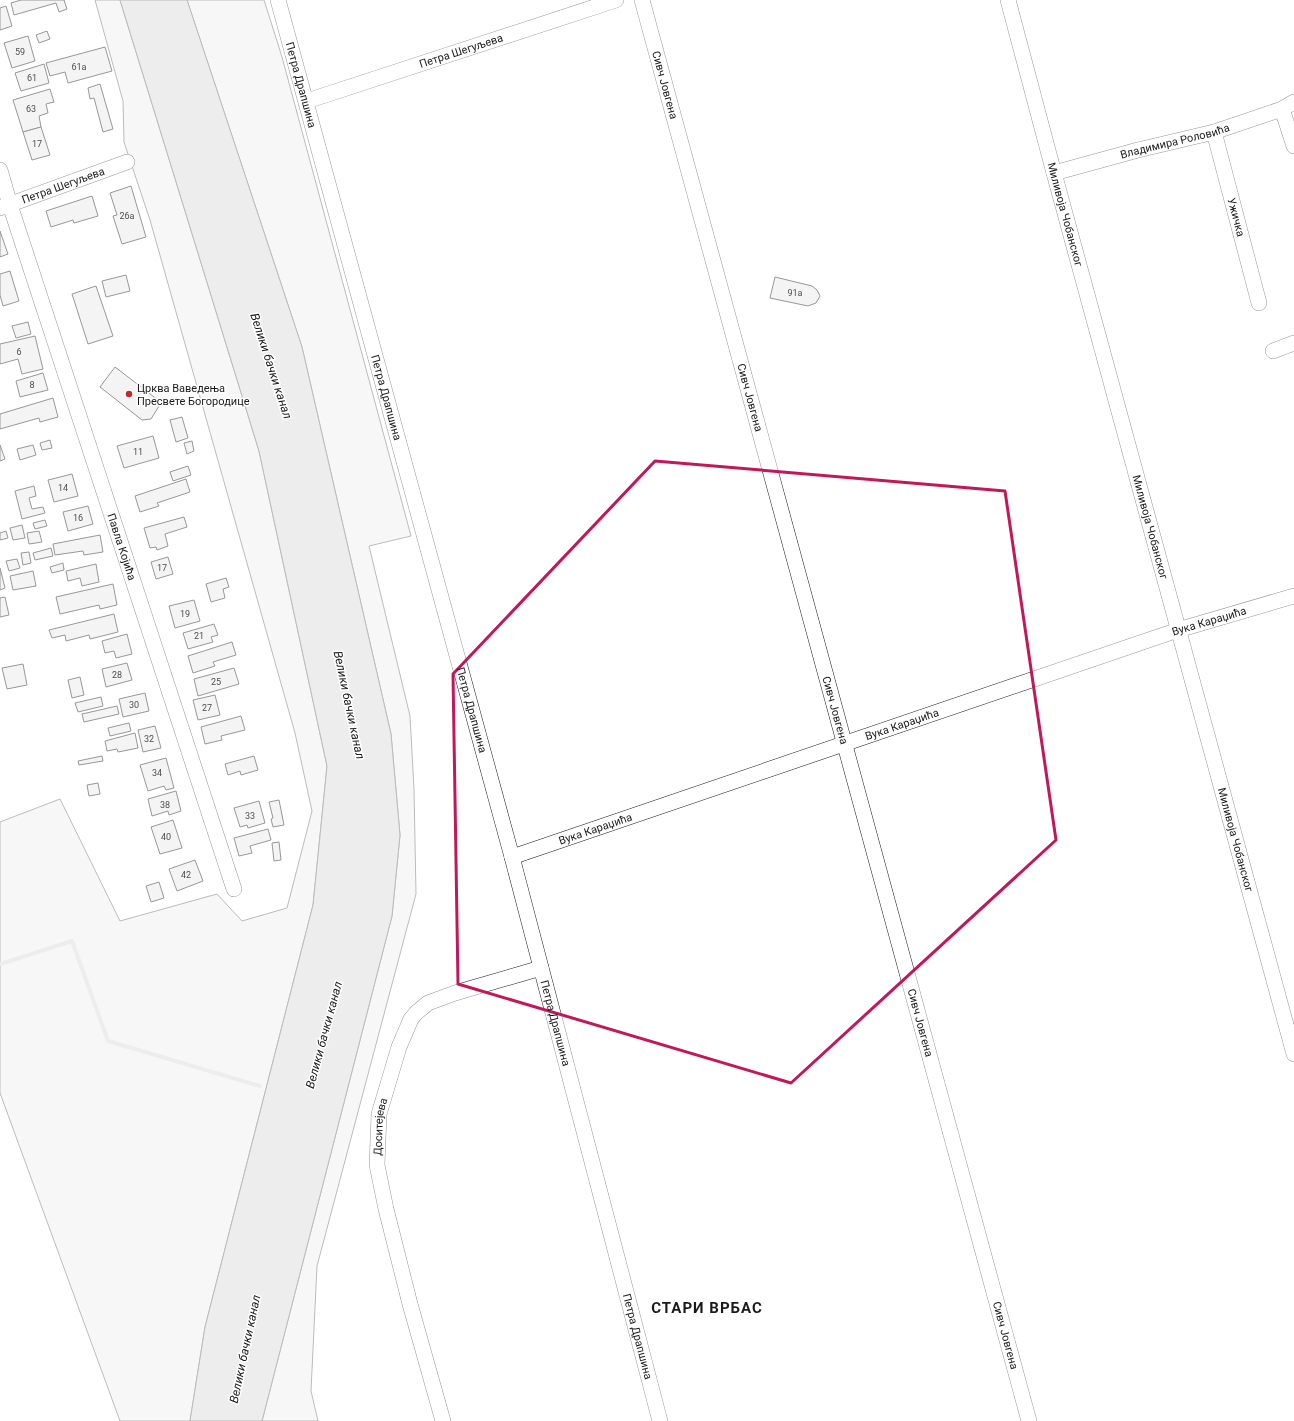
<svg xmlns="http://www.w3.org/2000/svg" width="1294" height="1421" font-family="Roboto,sans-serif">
<rect width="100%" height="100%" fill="#fff"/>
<g fill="#ededed" stroke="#6a6a6a">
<path d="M95,0h25l139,451 68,315 -14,139 -108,422 -15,94h-70l-120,-328v-271l60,-23 60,122 97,-27 25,27 45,-13 25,-97 -17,-78 -145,-513 -26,-78 -1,-41z"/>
<path d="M187,0h77l18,57 129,479 -42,10 41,170 4,73 2,105 -99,372 -6,125 7,30h-56l130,-505 8,-81 -9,-101 -89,-387z"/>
</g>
<path fill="#d7d7d7" stroke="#6a6a6a" d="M120,0h67l115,347 89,387 9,101 -8,81 -130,505h-72l15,-94 108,-422 14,-139 -68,-315z"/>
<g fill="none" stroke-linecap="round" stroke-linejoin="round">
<path stroke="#d7d7d7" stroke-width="4" d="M0,964l72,-23 36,100 152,45"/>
</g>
<g fill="#e6e6e6" stroke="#1a1a1a">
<path d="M21,0h43l3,9 -8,3 -3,-9 -42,12 -3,-12z"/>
<path d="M6,6l6,20 -12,4v-22z"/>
<path d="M47,31l3,8 -11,4 -3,-8z"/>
<path d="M28,36l7,25 -23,7 -8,-25z"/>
<path d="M105,47l7,24 -44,12 -3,-11 -15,4 -4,-13z"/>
<path d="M44,64l5,19 -28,8 -6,-18z"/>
<path d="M100,84l13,45 -10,3 -9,-34 -4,1 -2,-11z"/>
<path d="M50,89l4,13 -8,2 2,9 -9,3 2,11 -18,5 -10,-32z"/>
<path d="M41,127l9,28 -18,5 -9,-28z"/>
<path d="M131,186l15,51 -24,7 -9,-28 4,-1 -7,-22z"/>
<path d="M92,196l6,20 -24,7 -1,-3 -22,7 -5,-16z"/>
<path d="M0,231l8,23 -8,3z"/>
<path d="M10,271l9,30 -16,5 -3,-11v-21z"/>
<path d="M126,275l4,16 -24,6 -4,-16z"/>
<path d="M775,277l37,9 5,4 3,6 -4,7 -8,3 -38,-8z"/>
<path d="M96,286l17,50 -25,8 -16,-50z"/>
<path d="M28,322l3,12 -15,4 -4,-12z"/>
<path d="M35,336l8,33 -21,5 -4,-15 -18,5v-20z"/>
<path d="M115,367l43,33 1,6 -8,13 -9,1 -42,-33z"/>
<path d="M43,373l5,17 -28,7 -4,-16z"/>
<path d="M53,398l5,19 -18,5 -1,-4 -39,11v-15z"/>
<path d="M182,417l6,21 -12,4 -6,-22z"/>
<path d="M153,436l6,22 -35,10 -7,-22z"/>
<path d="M50,440l2,8 -10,2 -2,-7z"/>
<path d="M192,441l2,10 -7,3 -3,-11z"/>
<path d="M0,445l5,14 -5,2z"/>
<path d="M33,445l3,10 -16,5 -3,-11z"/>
<path d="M188,466l3,9 -18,6 -3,-9z"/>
<path d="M72,474l6,22 -24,6 -6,-22z"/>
<path d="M186,479l4,13 -33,11 2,3 -19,6 -5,-16z"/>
<path d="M34,486l2,10 -7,2 3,11 11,-2 2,6 -23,6 -7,-28z"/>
<path d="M88,506l5,18 -25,7 -5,-19z"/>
<path d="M184,517l3,10 -22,7 3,12 -11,4 -1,-3 -6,1 -6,-20z"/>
<path d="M45,520l2,6 -12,3 -2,-6z"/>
<path d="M22,525l3,13 -12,2 -3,-12z"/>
<path d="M6,531l2,7 -8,2v-7z"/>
<path d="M39,531l3,11 -13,2 -2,-11z"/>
<path d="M100,535l3,17 -19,3 -1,-4 -28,4 -2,-11z"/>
<path d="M51,548l2,8 -18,4 -2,-7z"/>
<path d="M29,552l2,11 -8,2 -2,-12z"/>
<path d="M168,557l5,17 -17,5 -5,-17z"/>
<path d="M17,559l3,9 -11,3 -3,-10z"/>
<path d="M63,563l1,7 -12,3 -2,-6z"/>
<path d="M96,564l3,18 -17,4 -2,-8 -12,3 -2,-10z"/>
<path d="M0,568l5,20 -5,2z"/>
<path d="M33,571l3,15 -23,4 -3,-14z"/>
<path d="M226,578l3,9 -6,2 2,9 -14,4 -5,-18z"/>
<path d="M113,584l4,21 -17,4 -1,-4 -39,9 -4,-17z"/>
<path d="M5,597l4,18 -9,2v-19z"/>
<path d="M194,600l6,21 -25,7 -6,-22z"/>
<path d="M114,614l4,18 -28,7 -1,-4 -23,6 -1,-6 -13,3 -3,-8z"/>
<path d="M214,624l4,11 -7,2 2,5 -25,7 -5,-16z"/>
<path d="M127,634l5,20 -16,4 -2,-7 -9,2 -3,-12z"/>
<path d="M232,642l4,13 -23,7 2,4 -22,7 -5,-17z"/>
<path d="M127,663l5,17 -26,7 -4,-18z"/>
<path d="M23,664l4,21 -20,4 -5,-21z"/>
<path d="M234,668l5,16 -41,12 -4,-17z"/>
<path d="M80,677l4,18 -12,3 -4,-18z"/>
<path d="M145,693l4,18 -26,6 -4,-18z"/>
<path d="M215,695l5,20 -22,5 -5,-20z"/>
<path d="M101,697l2,9 -25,6 -3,-9z"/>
<path d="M117,706l2,8 -35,8 -2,-8z"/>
<path d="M241,716l4,14 -24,6 1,4 -17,4 -4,-17z"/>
<path d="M129,723l2,8 -21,5 -2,-8z"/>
<path d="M155,726l6,22 -18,4 -5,-22z"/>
<path d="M135,733l3,15 -20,4 -1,-3 -10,2 -2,-10z"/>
<path d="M102,756l1,5 -24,4 -1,-4z"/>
<path d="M254,756l4,14 -17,5 -1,-4 -12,4 -3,-11z"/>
<path d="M166,758l8,30 -8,2 -2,-4 -16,5 -8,-26z"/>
<path d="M98,783l2,11 -11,2 -2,-11z"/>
<path d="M176,791l5,20 -12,4 -1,-4 -16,5 -4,-17z"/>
<path d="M279,800l5,25 -11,2 -2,-8 2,-1 -4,-16z"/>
<path d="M259,801l6,22 -17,5 -1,-3 -7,2 -6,-19z"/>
<path d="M173,820l9,28 -22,6 -9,-27z"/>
<path d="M268,829l3,11 -21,6 2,7 -13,3 -5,-18z"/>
<path d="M279,842l2,18 -7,1 -2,-18z"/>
<path d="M195,860l8,21 -26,10 -8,-22z"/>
<path d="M159,882l5,16 -13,4 -5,-16z"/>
</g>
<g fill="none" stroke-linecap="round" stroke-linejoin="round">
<g stroke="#1a1a1a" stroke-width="16">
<g id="minor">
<path id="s1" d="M278,0l234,857 148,564"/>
<path id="s2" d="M642,0l387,1421"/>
<path id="s3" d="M1008,0l46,173 240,881"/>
<path id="s4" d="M307,101l309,-101"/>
<path d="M1282,109l12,37"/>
<path id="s5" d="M1214,132l45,171"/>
<path id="s6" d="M0,170l10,35 224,684"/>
<path id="s7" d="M1054,173l84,-23 76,-18 68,-23 12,-7"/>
<path id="s8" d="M0,208l127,-46"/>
<path d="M1273,351l21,-8"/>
<path id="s9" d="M512,857l666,-227 116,-34"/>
<path id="s10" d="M443,1421l-33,-117 -24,-95 -9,-44 2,-51 20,-67 12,-28 5,-6 12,-10 27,-10 86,-25"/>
</g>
</g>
<use href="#minor" stroke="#fff" stroke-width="15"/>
</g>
<path d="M0 0H1294V1421H0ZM655,461l350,30 51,349 -265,243 -333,-99 -5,-310z" fill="#fff" fill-opacity=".55" fill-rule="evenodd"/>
<path fill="none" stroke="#c2185b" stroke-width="3" stroke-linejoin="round" d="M655,461l350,30 51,349 -265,243 -333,-99 -5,-310z"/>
<circle fill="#c62828" stroke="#fff" stroke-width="1.5" cx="129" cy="394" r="4"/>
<g text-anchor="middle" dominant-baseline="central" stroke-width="3" stroke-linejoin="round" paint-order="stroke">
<g font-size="9" fill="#4d4d4d">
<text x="20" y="52">59</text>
<text x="79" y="67">61a</text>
<text x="32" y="78">61</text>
<text x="31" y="109">63</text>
<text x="37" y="144">17</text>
<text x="127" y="216">26a</text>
<text x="795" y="293">91a</text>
<text x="19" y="352">6</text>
<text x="32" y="385">8</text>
<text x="138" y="452">11</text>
<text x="63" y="488">14</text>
<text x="78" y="518">16</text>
<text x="162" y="568">17</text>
<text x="185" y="614">19</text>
<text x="199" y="636">21</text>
<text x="117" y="675">28</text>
<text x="216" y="682">25</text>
<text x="134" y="705">30</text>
<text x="207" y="708">27</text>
<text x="149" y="739">32</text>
<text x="157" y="773">34</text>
<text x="165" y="805">38</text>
<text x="250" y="816">33</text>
<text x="166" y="837">40</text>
<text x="186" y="875">42</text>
</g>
<g font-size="11" fill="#1a1a1a" stroke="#fff">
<text stroke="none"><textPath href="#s4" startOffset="162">Петра Шегуљева</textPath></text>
<text stroke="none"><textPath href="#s1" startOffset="88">Петра Драпшина</textPath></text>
<text stroke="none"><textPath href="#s2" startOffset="88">Сивч Јовгена</textPath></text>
<text stroke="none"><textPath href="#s7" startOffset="125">Владимира Роловића</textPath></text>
<text stroke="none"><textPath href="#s8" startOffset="67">Петра Шегуљева</textPath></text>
<text stroke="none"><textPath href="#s3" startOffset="222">Миливоја Чобанског</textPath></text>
<text stroke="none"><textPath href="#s5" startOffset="88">Ужичка</textPath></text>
<text stroke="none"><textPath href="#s1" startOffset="412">Петра Драпшина</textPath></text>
<text stroke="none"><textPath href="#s2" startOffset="412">Сивч Јовгена</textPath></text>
<text stroke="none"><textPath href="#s3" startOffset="546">Миливоја Чобанског</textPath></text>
<text stroke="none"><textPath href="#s6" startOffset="396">Павла Којића</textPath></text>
<text stroke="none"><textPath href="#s9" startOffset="736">Вука Караџића</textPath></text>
<text stroke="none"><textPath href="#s1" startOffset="736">Петра Драпшина</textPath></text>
<text stroke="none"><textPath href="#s2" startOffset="736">Сивч Јовгена</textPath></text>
<text stroke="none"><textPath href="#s9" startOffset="412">Вука Караџића</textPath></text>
<text stroke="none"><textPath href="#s9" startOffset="88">Вука Караџића</textPath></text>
<text stroke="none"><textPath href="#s3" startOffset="870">Миливоја Чобанског</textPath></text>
<text stroke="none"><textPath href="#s1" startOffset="1060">Петра Драпшина</textPath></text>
<text stroke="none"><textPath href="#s2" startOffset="1060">Сивч Јовгена</textPath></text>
<text stroke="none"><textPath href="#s10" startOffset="303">Доситејева</textPath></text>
<text stroke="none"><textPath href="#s1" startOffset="1384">Петра Драпшина</textPath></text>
<text stroke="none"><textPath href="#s2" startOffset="1384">Сивч Јовгена</textPath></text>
</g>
<g font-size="11" fill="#1a1a1a" stroke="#fff" text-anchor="start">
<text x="137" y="388">Црква Ваведења<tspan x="137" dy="13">Пресвете Богородице</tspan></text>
</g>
<g font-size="12" font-style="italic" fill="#1a1a1a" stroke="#fff">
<text transform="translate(271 366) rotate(72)">Велики бачки канал</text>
<text transform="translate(349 705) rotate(78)">Велики бачки канал</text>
<text transform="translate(324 1035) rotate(-75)">Велики бачки канал</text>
<text transform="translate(245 1349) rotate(-78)">Велики бачки канал</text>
</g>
<g font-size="15" font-weight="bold" letter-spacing="1" fill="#1a1a1a" stroke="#fff">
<text x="707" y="1308">СТАРИ ВРБАС</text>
</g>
</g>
</svg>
